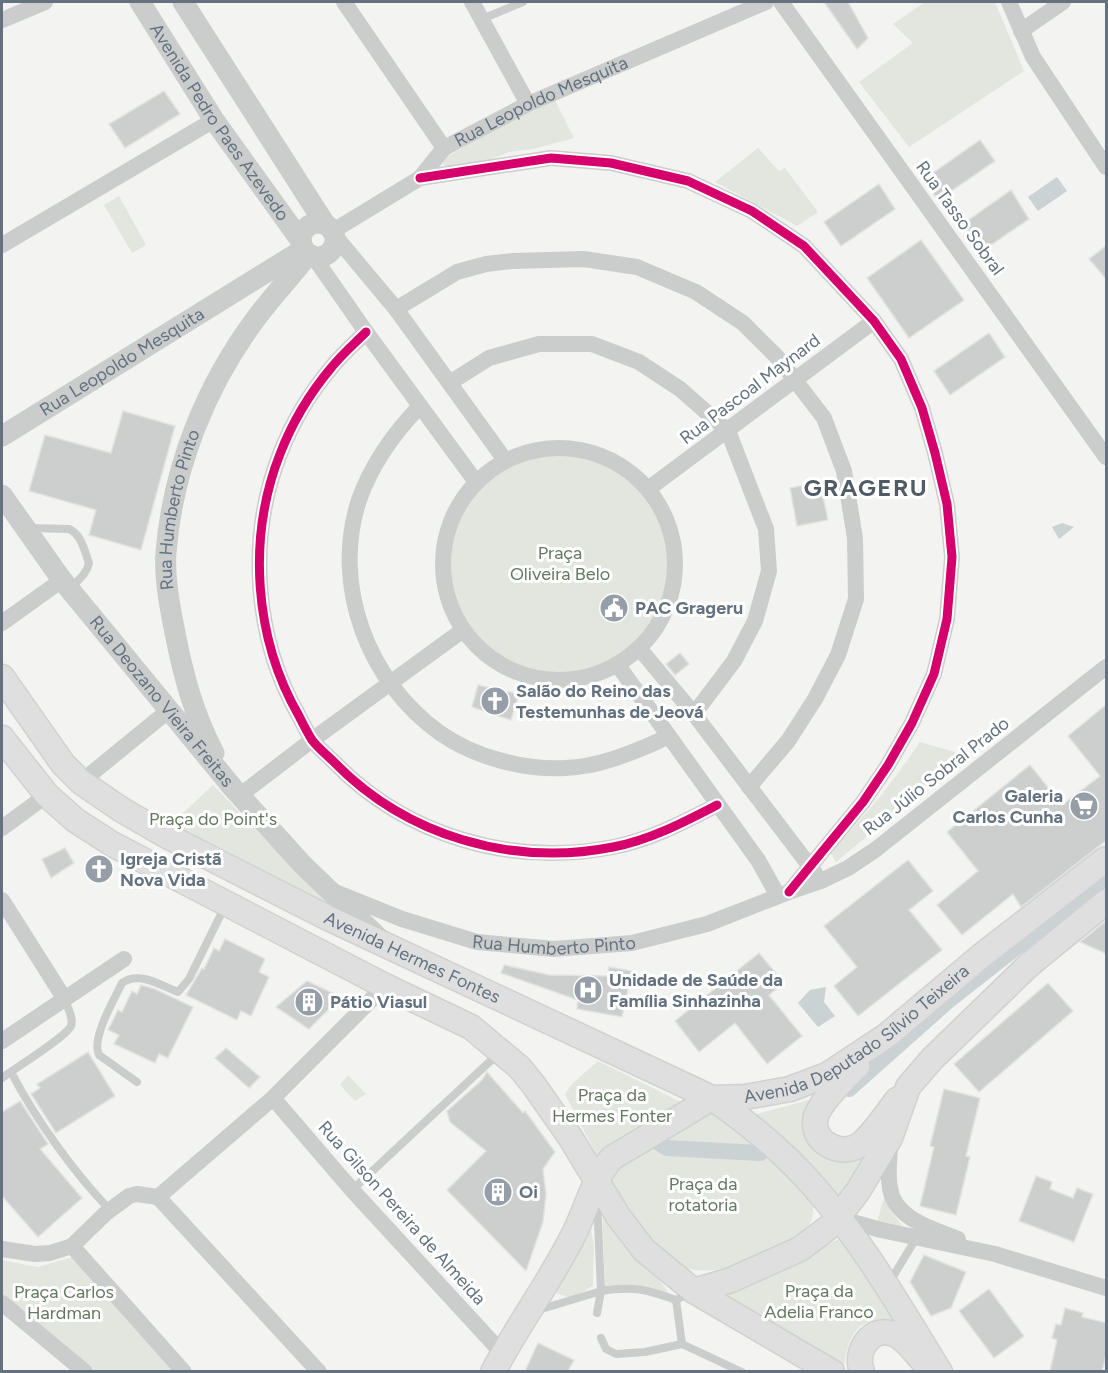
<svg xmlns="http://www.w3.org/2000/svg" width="1108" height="1373" font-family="Figtree,sans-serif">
<rect width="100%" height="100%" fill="#f3f3f1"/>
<g fill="#e2e6df">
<path d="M925,2h70l29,69 -115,76 -50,-65 54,-39 -20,-19z"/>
<path d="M555,100l19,38 -41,11 -24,3 -45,18 -21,-5 1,-7 73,-41z"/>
<path d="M758,148l21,23 6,-3 33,44 -21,14 -82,-44z"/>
<path d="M119,196l27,49 -14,8 -28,-48z"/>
<circle cx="560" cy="563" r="111"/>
<path d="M920,742l45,13 -129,107 -6,-10c34,-34 63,-70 90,-110z"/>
<path d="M213,785l115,119 -158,-79z"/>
<path d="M598,1061l83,41 -84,54 -32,-62 8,-11z"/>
<path d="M348,1075l18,19 -11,7 -15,-16z"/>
<path d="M817,1098c-16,17 -22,27 -6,46l58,5 -27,52 -86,-87z"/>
<path d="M716,1111l92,84c7,10 7,24 -2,34 -14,14 -67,38 -87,40 -15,3 -31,2 -45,-6 -25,-14 -46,-54 -63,-78l8,-19 51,-35z"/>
<path d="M885,1194l5,16 14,18 -27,-6z"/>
<path d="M602,1204l67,89c-22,-7 -40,-8 -64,-6z"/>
<path d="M591,1228l3,18 -1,40 -21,12 -17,-5z"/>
<path d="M841,1238l71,96c-9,-3 -28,-11 -37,-12 -25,0 -29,29 -31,47l-98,-55 -27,-19 17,-5z"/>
<path d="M76,1256l105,115h-94l-85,-69v-42l36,7z"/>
</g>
<g fill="#cbd2d4">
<path d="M1057,177l10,14 -29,20 -10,-14z"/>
<path d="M1062,523l12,4 -15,12 -7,-12z"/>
<path d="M826,987l-2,15 11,14 -17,11 -20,-24 12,-13z"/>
</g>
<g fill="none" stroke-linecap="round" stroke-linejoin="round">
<g stroke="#cbd2d4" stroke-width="16">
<path d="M849,1089l99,-88 158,-124"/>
<path d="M659,1143l8,5 93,5"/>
</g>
</g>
<g fill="#cdcece" stroke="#e2e2e1" stroke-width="1.5">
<path d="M824,2h24l20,36 -11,11z"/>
<path d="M164,91l16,23 -55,34 -16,-24z"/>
<path d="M980,140l15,21 -57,39 -15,-20z"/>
<path d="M879,184l16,25 -54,37 -17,-24z"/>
<path d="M1011,190l18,29 -47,32 -19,-27z"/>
<path d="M921,240l43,60 -55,38 -42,-60z"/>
<path d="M1107,245v35l-18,-21z"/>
<path d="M989,333l16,24 -55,38 -16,-24z"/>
<path d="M123,411l52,15 -34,124 -52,-15 7,-25 -67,-19 16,-56 66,18z"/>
<path d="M820,482l8,38 -31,6 -7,-38z"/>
<path d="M680,653l9,11 -14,11 -9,-11z"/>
<path d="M478,685l41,9 -8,26 -39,-13z"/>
<path d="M1107,704v136l-86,67 -8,-13 -51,41 -25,-30 41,-34 -31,-39 83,-67 32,40 38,-29 -32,-40z"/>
<path d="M65,848l9,15 -23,15 -9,-19z"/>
<path d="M908,860l25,31 -24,19 33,40 -84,66 -24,-30 23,-19 -33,-41z"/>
<path d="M1107,920v34l-27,-12z"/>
<path d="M225,939l40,20 -6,13 10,5 -18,39 -10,-5 -4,9 -51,-25 16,-27 2,1 10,-21 5,3z"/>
<path d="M759,953l25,30 -15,12 33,41 -35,28 -32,-41 -36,29 -24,-31z"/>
<path d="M504,965l45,10 59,1 1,-9 23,4 -10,46 -45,-8 1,-9 -77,-27z"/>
<path d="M307,981l34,16 -32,32 -33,-22z"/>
<path d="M1048,983l25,28 -94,81 -25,-28z"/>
<path d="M141,985l14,4 38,18 -25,51 -9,-4 -4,9 -41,-19 5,-9 -11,-5 10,-20 4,2 10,-21 5,3z"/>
<path d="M226,1048l34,29 -11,11 -34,-30z"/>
<path d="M88,1052l27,44 -59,37 -25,-39 9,-6 -3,-4z"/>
<path d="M487,1072l36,41 2,-2 30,41 -12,17 3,25 -3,28 -17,49 -79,-81 39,-39 -36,-29 -3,-11 35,-31z"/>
<path d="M944,1089l36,9 -14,58 4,1 -14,58 -36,-9 14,-59 -4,-1z"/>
<path d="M20,1101l28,43 -8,5 42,49 -44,39 -36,-41v-84z"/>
<path d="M1036,1176l16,6 -2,7 23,9 4,-10 16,6 -19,48 -55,-21z"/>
<path d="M924,1255l42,17 -15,36 -20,8 -21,-34z"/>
<path d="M989,1289l35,47 -30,22 -35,-47z"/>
<path d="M1065,1308l18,5 -1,4 25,6v29l-5,19h-52l7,-31 -5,-2 4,-14 5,1z"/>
<path d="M538,1343l36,17 -6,11h-43z"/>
</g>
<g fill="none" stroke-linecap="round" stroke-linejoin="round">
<g stroke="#d0d1d0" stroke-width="27">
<g id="secondary">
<path id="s7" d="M2,677l61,87 18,18 41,28 45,26 161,82 384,180c38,26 74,56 104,91 48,55 85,120 124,183"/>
<path d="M2,738l45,57 28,25 37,24 273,142 86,41 48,40 14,17 37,53 48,79 26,34 50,41 138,81"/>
<path d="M857,1066c-12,13 -40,37 -42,55 -2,24 30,37 47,22 12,-10 25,-30 35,-43"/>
<path d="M694,1291l37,-11 69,-31 33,-25 25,-33 32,-53 18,-51 24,-28 98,-95 76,-62"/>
<path id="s8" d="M493,1372c25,-47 56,-89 80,-136 13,-25 20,-57 39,-78l100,-60 33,-1 45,-8 37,-14 59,-39 95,-80 125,-97"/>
<path d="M862,1372c-8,-21 9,-47 32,-38 12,5 19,17 28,26"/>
</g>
</g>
<g stroke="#cbcccc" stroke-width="8">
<path d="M482,19l41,-17"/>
<path d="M30,528l39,1c13,6 15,21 20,34 -2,11 -12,18 -19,26"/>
<path d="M11,1072c24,46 63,101 99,138"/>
<path d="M2,1078c12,-9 64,-41 69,-52 3,-8 -4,-20 -7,-28"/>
<path d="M137,1082l-38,-27c-8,-17 15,-55 23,-72 18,-12 38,2 56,9l11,-13 36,-73"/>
<path d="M352,1190l147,-137"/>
<path d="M597,1201l4,90c32,-5 45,-2 75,9l16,-8"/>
<path d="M889,1283l28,-46"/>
<path d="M676,1300l6,44"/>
<path d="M535,1311l66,-20 -4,22"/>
<path d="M601,1338l5,11 10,5 29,-2 37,-8 60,28"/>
</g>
<g stroke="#cbcccc" stroke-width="16">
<path d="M344,2l100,146"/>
<path d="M472,2l56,102"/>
<path d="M781,2l325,455"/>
<path d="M1009,2l24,55 73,110"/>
<path d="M2,20l43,-18"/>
<path d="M1021,31l42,-29"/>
<path d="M420,178l131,-20 60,5 77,18 64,30 52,35 70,75 27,38 21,49 13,45 12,51 5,53 -5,62 -13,55 -22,49 -24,42 -25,37 -74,90"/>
<path id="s1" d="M333,231l87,-53 24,-30 84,-44 238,-102"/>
<path d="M335,236l61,73 109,151"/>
<path d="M2,245l212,-125"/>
<path d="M313,256l53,76 110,150"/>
<path d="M396,309l61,-37 29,-8 26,-3 72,-2 53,8 59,25 47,31 35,35 46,60 20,53 11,67 1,61 -18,56 -23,44 -27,42 -39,46"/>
<path d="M366,332c-12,12 -25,23 -35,36 -21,25 -39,55 -51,86 -33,84 -26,184 19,262 4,8 8,16 13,24 6,8 15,15 22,22 72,74 178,105 279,85 37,-7 71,-25 104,-42"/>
<path d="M451,382l38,-24 50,-14h53l47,18 41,27 48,42 38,98 3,42 -14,50 -21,40 -40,53"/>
<path d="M420,406c-27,28 -48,57 -61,94 -28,85 9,182 81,233 34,24 83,37 125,35 37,-1 70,-17 103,-31"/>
<circle cx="559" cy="564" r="116"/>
<path d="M648,489l226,-168"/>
<path d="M2,623l60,-43"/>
<path d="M639,648l55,66 121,159"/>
<path d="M617,664l141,196 20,36"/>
<path d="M81,782l87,-71"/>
<path d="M239,796l73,-56 151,-110"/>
<path d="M2,828l45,-33"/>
<path id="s2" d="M335,892l67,27 75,23 77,7 78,-6 75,-19 82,-32 32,-11 27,-13 27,-18 231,-183"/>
<path d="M2,900l62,98"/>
<path d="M2,1041l122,-82"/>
<path d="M273,1098l79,92 151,164"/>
<path d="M890,1141c0,16 -3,33 0,47 4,31 44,41 68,51"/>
<path d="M158,1197l161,175"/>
<path d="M838,1218l43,12 114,24 111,34"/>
<path d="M72,1246l112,126"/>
<path d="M2,1249l33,5 15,-1 22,-7 34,-33 23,-17 8,-2 21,3 115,-99 112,-112"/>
<path d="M2,1303l83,69"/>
</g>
<g stroke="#cbcccc" stroke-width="21">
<path id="s3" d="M140,2l74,118 87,121"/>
<path d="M183,2l142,222"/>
<circle cx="318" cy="240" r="17"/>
<path id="s4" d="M2,436l302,-187"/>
<path id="s5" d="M2,495l60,85 171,208 70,77 78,75"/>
<path id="s6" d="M214,753c-21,-41 -30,-75 -39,-120 -5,-26 -11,-55 -9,-81 7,-85 40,-167 91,-235 16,-21 35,-42 52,-63"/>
</g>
<use href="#secondary" stroke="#dfdfe0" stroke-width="24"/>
<g stroke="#fff" stroke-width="13">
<g id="cycleway">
<path d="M420,178l131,-20 60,5 77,18 64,30 52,35 70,75 27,38 21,49 13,45 12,51 5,53 -5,62 -13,55 -22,49 -24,42 -25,37 -74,90"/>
<path d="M366,332c-12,12 -25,23 -35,36 -21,25 -39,55 -51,86 -33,84 -26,184 19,262 4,8 8,16 13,24 6,8 15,15 22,22 72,74 178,105 279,85 37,-7 71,-25 104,-42"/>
</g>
</g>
<use href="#cycleway" stroke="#d6006c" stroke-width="9"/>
</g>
<defs>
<g id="civic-disc" transform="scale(1.5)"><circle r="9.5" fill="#969fa8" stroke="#fff"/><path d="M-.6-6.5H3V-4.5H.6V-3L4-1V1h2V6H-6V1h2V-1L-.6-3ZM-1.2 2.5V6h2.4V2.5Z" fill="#fff"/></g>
<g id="church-disc" transform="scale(1.5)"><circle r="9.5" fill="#969fa8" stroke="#fff"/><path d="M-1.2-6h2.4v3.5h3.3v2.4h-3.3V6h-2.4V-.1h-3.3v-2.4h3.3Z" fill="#fff"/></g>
<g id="supermarket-disc" transform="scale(1.5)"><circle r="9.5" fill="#969fa8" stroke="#fff"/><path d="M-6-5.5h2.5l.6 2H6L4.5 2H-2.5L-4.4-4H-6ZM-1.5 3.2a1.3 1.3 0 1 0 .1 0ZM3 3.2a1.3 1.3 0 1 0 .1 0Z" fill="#fff"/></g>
<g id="hospital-disc" transform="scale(1.5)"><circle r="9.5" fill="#969fa8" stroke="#fff"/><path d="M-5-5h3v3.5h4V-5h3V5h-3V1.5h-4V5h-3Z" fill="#fff"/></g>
<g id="building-disc" transform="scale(1.5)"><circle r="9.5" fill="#969fa8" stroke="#fff"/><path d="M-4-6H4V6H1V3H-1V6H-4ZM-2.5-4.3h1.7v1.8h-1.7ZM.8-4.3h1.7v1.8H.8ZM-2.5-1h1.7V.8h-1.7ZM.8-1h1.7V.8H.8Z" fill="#fff"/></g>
</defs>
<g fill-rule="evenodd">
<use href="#civic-disc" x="614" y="608"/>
<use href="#church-disc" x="495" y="701"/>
<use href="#supermarket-disc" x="1084" y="806"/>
<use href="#church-disc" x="99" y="869"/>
<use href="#hospital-disc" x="588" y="990"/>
<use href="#building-disc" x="309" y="1002"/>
<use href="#building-disc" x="498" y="1192"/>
</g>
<g text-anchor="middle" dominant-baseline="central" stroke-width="6" stroke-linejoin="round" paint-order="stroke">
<g font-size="18" fill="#647280" stroke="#fff">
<text stroke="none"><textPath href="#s1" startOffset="248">Rua Leopoldo Mesquita</textPath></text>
<text stroke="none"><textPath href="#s3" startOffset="144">Avenida Pedro Paes Azevedo</textPath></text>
<text transform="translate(960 218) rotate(54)">Rua Tasso Sobral</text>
<text stroke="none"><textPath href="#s4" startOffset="141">Rua Leopoldo Mesquita</textPath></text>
<text transform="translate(750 389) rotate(-37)">Rua Pascoal Maynard</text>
<text stroke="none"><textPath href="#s6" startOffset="252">Rua Humberto Pinto</textPath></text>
<text stroke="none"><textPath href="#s5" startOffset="261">Rua Deozano Vieira Freitas</textPath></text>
<text transform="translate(936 776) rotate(-38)">Rua Júlio Sobral Prado</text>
<text stroke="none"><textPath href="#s2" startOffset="228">Rua Humberto Pinto</textPath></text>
<text stroke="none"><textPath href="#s7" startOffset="507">Avenida Hermes Fontes</textPath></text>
<text stroke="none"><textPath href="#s8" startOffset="525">Avenida Deputado Sílvio Teixeira</textPath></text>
<text transform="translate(402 1213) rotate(48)">Rua Gilson Pereira de Almeida</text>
</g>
<g font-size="18" fill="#657862" stroke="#fff">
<text x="560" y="553">Praça<tspan x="560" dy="21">Oliveira Belo</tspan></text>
<text x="213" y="819">Praça do Point's</text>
<text x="612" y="1095">Praça da<tspan x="612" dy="21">Hermes Fonter</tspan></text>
<text x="703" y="1184">Praça da<tspan x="703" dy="21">rotatoria</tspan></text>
<text x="819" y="1291">Praça da<tspan x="819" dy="21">Adelia Franco</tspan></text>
<text x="64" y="1292">Praça Carlos<tspan x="64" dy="21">Hardman</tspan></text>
</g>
<g font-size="18" font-weight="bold" fill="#647280" stroke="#fff" text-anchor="start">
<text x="635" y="608">PAC Grageru</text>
<text x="516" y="691">Salão do Reino das<tspan x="516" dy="21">Testemunhas de Jeová</tspan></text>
<text x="1063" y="796" text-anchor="end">Galeria<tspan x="1063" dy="21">Carlos Cunha</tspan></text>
<text x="120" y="859">Igreja Cristã<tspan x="120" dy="21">Nova Vida</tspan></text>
<text x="609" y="980">Unidade de Saúde da<tspan x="609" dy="21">Família Sinhazinha</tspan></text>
<text x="330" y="1002">Pátio Viasul</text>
<text x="519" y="1192">Oi</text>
</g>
<g font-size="24" font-weight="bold" letter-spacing="1.5" fill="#515b66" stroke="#fff">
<text x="866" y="487">GRAGERU</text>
</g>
</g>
<rect width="1108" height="1373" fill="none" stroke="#647280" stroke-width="6"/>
</svg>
